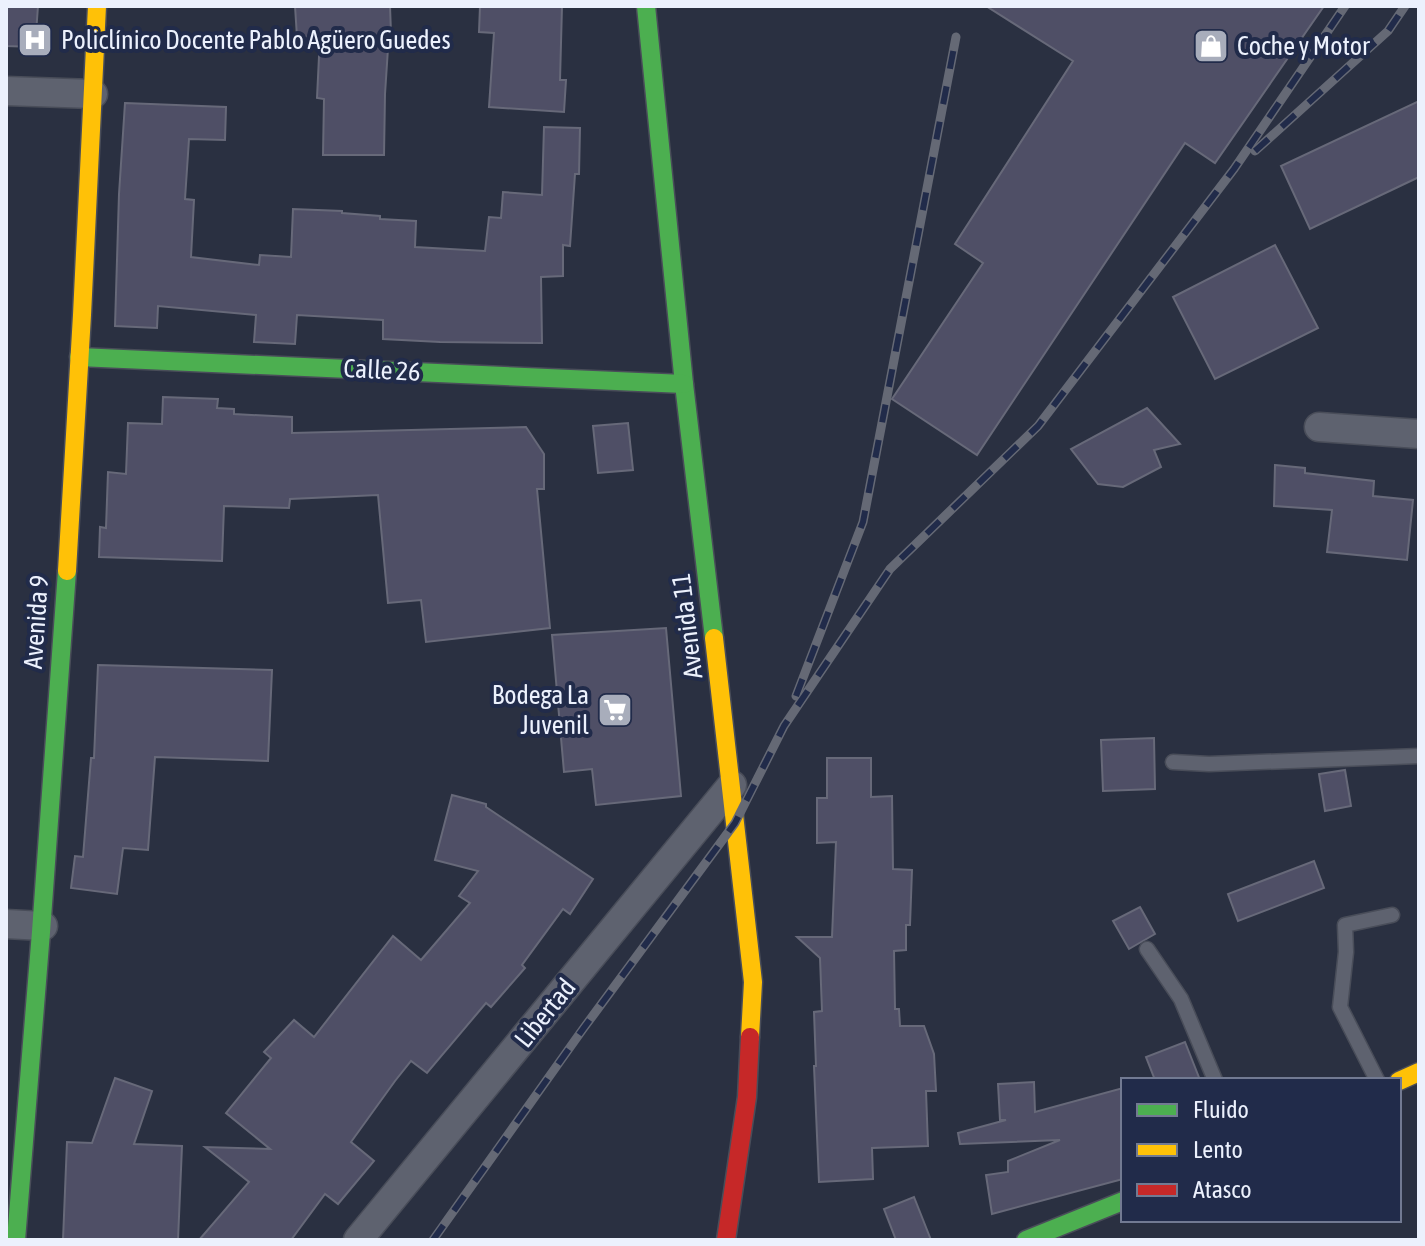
<svg xmlns="http://www.w3.org/2000/svg" width="1425" height="1246" font-family="'Asap Condensed',sans-serif">
<rect width="100%" height="100%" fill="#2a3041"/>
<g fill="#4f4f66" stroke="#676979" stroke-width="2">
<path d="M6,6h32l-3,41 -29,-1z"/>
<path d="M295,6h95l1,27h-2l-4,61 -1,61h-61l1,-56 -7,-1 3,-62 -23,1z"/>
<path d="M480,6h82l-2,74h6l-2,32 -75,-5 5,-74 -15,-1z"/>
<path d="M986,6h338l-109,157 -30,-20 -208,312 -85,-56 91,-136 -28,-19 118,-183z"/>
<path d="M1419,101v76l-109,52 -29,-63z"/>
<path d="M125,103l101,4 -1,33 -36,-1 -4,60 9,1 -3,57 68,8 1,-10 31,2 2,-48 49,2v2l38,3v3l36,2 -1,26 70,4 4,-34 12,1 2,-26 39,3 2,-68 36,1 -1,46h-4l-5,72 -7,-1v31l-22,1 1,66 -102,-1 -57,-3v-19l-86,-5 -2,29 -41,-2 2,-27 -98,-9 -1,22 -42,-2 4,-132z"/>
<path d="M1275,245l43,83 -103,51 -42,-82z"/>
<path d="M163,397l55,2 -1,9 17,1v5l58,3v16l234,-6 18,27v35h-7l13,139 -124,14 -5,-42 -33,3 -10,-108 -88,4 -1,9 -65,-2 -2,55 -123,-4 1,-30 6,1 2,-56 18,2 2,-51 34,1z"/>
<path d="M1147,408l33,36 -26,6 7,17 -38,20 -25,-3 -27,-35z"/>
<path d="M628,423l5,47 -35,3 -5,-47z"/>
<path d="M1275,465l30,3v5l69,8 -1,15 40,4 -6,60 -80,-8 5,-42 -58,-4z"/>
<path d="M666,628l15,168 -85,9 -4,-36 -28,3 -12,-137z"/>
<path d="M98,665l174,5 -4,91 -113,-4 -7,93 -25,-2 -6,46 -46,-6 4,-32 8,1 8,-99h3z"/>
<path d="M1154,738l1,51 -52,2 -2,-51z"/>
<path d="M827,758h44v39l21,-1 1,73 19,1 -2,55h-4v25l-12,1 1,58h4l1,17h24l10,28 2,37h-10l2,55 -56,2 1,31 -54,3 -5,-116h2l-2,-54 8,-1 -2,-53 -23,-21h35l4,-95 -19,1v-45h10z"/>
<path d="M1345,770l6,36 -26,5 -6,-37z"/>
<path d="M452,795l34,9v3l107,72 -23,35 -7,-5 -41,56 3,3 -34,39 -5,-4 -59,70 -16,-12 -16,20 -44,61 23,19 -36,43 -13,-10 -34,46h-92l50,-58 -44,-35 65,2 -44,-36 45,-55 -7,-6 30,-32 20,17 79,-101 28,24 49,-57 -11,-7 19,-25 -43,-11z"/>
<path d="M1314,861l10,27 -86,33 -10,-27z"/>
<path d="M1140,907l15,27 -26,15 -16,-28z"/>
<path d="M1185,1042l15,38h-45l-9,-23z"/>
<path d="M115,1078l37,13 -18,53 48,2 -4,94h-115l4,-98 25,1z"/>
<path d="M1034,1082l1,30 88,-24v91l-131,35 -6,-39 22,-3v-11l52,-21 -100,4 -2,-11 48,-13h-6l-2,-36z"/>
<path d="M914,1197l17,43h-35l-12,-31z"/>
</g>
<g fill="none" stroke-linecap="round" stroke-linejoin="round">
<g stroke="#494d59" stroke-width="17">
<g id="lane">
<path d="M1173,762l36,2 210,-8"/>
<path d="M1147,949l34,50 34,81"/>
<path d="M1377,1080l-37,-73 6,-55 -1,-27 47,-10"/>
</g>
</g>
<g stroke="#494d59" stroke-width="31">
<g id="street">
<path d="M6,91l87,3"/>
<path d="M1319,427l100,7"/>
<path d="M6,924l37,2"/>
<path d="M358,1240l374,-455"/>
</g>
</g>
<g stroke="#494d59" stroke-width="21">
<g id="fast">
<path d="M646,6l38,378 30,254"/>
<path d="M79,357l605,27"/>
<path d="M16,1240l25,-308 26,-361"/>
<path d="M1026,1240l97,-39"/>
</g>
</g>
<g stroke="#494d59" stroke-width="21">
<g id="slow">
<path d="M67,571l15,-256 15,-309"/>
<path d="M714,638l39,344 -3,55"/>
<path d="M1399,1081l20,-9"/>
</g>
</g>
<g stroke="#494d59" stroke-width="21">
<path id="jam" d="M726,1240l21,-143 3,-60"/>
</g>
<use href="#lane" stroke="#5e626f" stroke-width="14"/>
<use href="#street" stroke="#5e626f" stroke-width="28"/>
<use href="#fast" stroke="#4caf50" stroke-width="18"/>
<use href="#slow" stroke="#ffc107" stroke-width="18"/>
<use href="#jam" stroke="#c62828" stroke-width="18"/>
<g stroke="#656975" stroke-width="9">
<g id="rail">
<path d="M1255,151l133,-120 17,-25"/>
<path d="M796,696l67,-174 93,-485"/>
<path d="M433,1240l150,-211 152,-206 49,-97 106,-157 148,-143 196,-257 111,-163"/>
</g>
</g>
<use href="#rail" stroke="#212b4a" stroke-width="6" stroke-dasharray="18" stroke-linecap="butt"/>
</g>
<defs>
<g id="hospital-square" transform="scale(1.8)"><rect x="-9" y="-9" width="18" height="18" rx="4" fill="#a8adbb" stroke="#212b4a"/><path d="M-5-5h3v3.5h4V-5h3V5h-3V1.5h-4V5h-3Z" fill="#fff"/></g>
<g id="shop-square" transform="scale(1.8)"><rect x="-9" y="-9" width="18" height="18" rx="4" fill="#a8adbb" stroke="#212b4a"/><path d="M-5-2.5h2.3a2.7 3.5 0 0 1 5.4 0H5L5.5 6h-11ZM-1.5-2.5h3a1.5 2.3 0 0 0-3 0Z" fill="#fff"/></g>
<g id="supermarket-square" transform="scale(1.8)"><rect x="-9" y="-9" width="18" height="18" rx="4" fill="#a8adbb" stroke="#212b4a"/><path d="M-6-5.5h2.5l.6 2H6L4.5 2H-2.5L-4.4-4H-6ZM-1.5 3.2a1.3 1.3 0 1 0 .1 0ZM3 3.2a1.3 1.3 0 1 0 .1 0Z" fill="#fff"/></g>
</defs>
<g fill-rule="evenodd">
<use href="#hospital-square" x="35" y="40"/>
<use href="#shop-square" x="1211" y="46"/>
<use href="#supermarket-square" x="615" y="710"/>
</g>
<g text-anchor="middle" dominant-baseline="central" stroke-width="8" stroke-linejoin="round" paint-order="stroke">
<g font-size="26" fill="#ecf1fd" stroke="#212b4a" text-anchor="start">
<text x="61" y="40">Policlínico Docente Pablo Agüero Guedes</text>
<text x="1237" y="46">Coche y Motor</text>
<text x="589" y="695" text-anchor="end">Bodega La<tspan x="589" dy="30">Juvenil</tspan></text>
</g>
<g font-size="26" fill="#ecf1fd" stroke="#212b4a">
<text transform="translate(382 370) rotate(3)">Calle 26</text>
<text transform="translate(36 622) rotate(-86)">Avenida 9</text>
<text transform="translate(687 626) rotate(-97)">Avenida 11</text>
<text transform="translate(545 1013) rotate(-51)">Libertad</text>
</g>
</g>
<rect width="1425" height="1246" fill="none" stroke="#ecf1fd" stroke-width="16"/>
<rect x="1121" y="1078" width="280" height="144" fill="#212b4a" stroke="#727a92" stroke-width="2"/>
<rect x="1137" y="1104" width="40" height="12" fill="#4caf50" stroke="#727a92" stroke-width="2"/>
<text x="1193" y="1118" font-size="24" fill="#ecf1fd">Fluido</text>
<rect x="1137" y="1144" width="40" height="12" fill="#ffc107" stroke="#727a92" stroke-width="2"/>
<text x="1193" y="1158" font-size="24" fill="#ecf1fd">Lento</text>
<rect x="1137" y="1184" width="40" height="12" fill="#c62828" stroke="#727a92" stroke-width="2"/>
<text x="1193" y="1198" font-size="24" fill="#ecf1fd">Atasco</text>
</svg>
